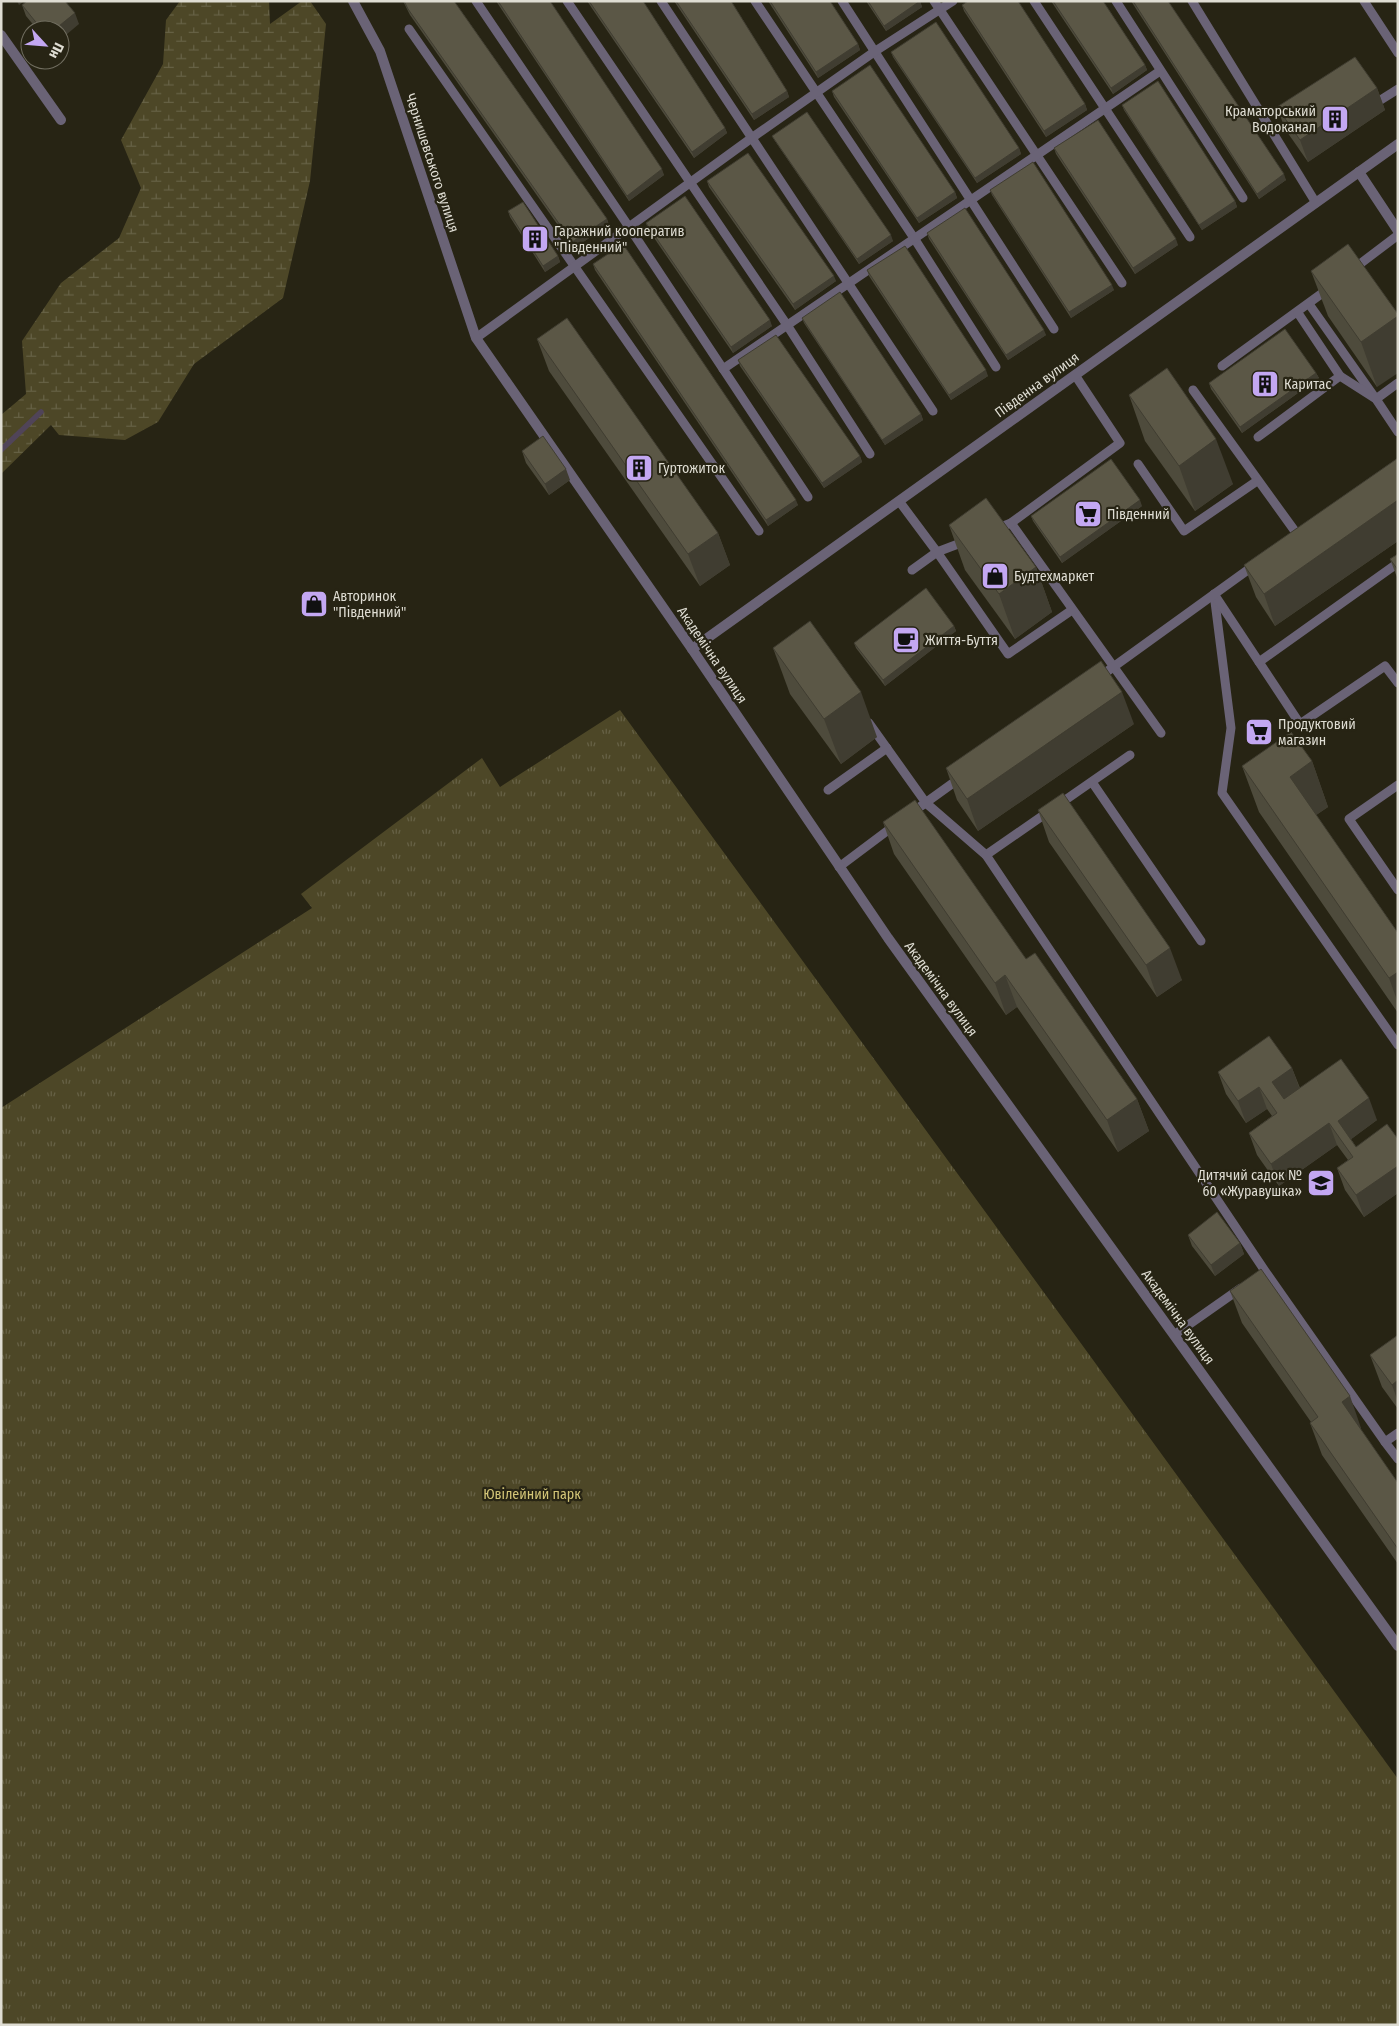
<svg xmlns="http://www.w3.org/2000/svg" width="1399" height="2026" font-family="'Fira Sans Condensed',sans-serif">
<defs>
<pattern id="grass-tufts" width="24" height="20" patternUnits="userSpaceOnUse" patternTransform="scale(1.25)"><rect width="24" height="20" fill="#4d4727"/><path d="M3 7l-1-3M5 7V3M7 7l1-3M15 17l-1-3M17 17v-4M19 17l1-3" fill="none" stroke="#666145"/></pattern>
<pattern id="wetland-marsh" width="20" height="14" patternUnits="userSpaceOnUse" patternTransform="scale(1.25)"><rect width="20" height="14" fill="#4d4727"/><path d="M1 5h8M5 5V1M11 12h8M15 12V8" fill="none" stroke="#666145"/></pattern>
</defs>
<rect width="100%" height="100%" fill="#272414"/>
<path fill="url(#grass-tufts)" d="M620,710l778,1069v246h-1397v-917l311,-200 -11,-14 181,-136 18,29z"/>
<path fill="url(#wetland-marsh)" d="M180,1h89l1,23 32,-23h8l16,23 -16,157 -27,117 -89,66 -36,58 -33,18 -66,-5 -8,-10 -50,49v-59l25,-21 -4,-53 39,-58 58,-45 22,-50 -20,-48 42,-76 3,-44z"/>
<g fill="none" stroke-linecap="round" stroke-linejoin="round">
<path stroke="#504458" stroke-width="5.5" d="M1,450l40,-38"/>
<g stroke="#6a6376" stroke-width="9">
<path d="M476,1l153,226 179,270"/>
<path d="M567,1l220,324 83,129"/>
<path d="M661,1l272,410"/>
<path d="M755,1l159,237 82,129"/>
<path d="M842,1l212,328"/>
<path d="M934,1l188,282"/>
<path d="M1034,1l156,236"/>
<path d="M1116,1l127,197"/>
<path d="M1192,1l124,202"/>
<path d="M1364,1l34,52"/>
<path d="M409,29l350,502"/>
<path d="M1379,101l19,-12"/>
<path d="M1352,270l46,-35"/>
<path d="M1309,304l67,95 22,-16"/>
<path d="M476,338l277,-201 121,-85 79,-51"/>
<path d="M1222,366l106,-77"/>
<path d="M723,369l437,-298"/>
<path d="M1340,376l36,23 22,33"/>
<path d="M1193,390l104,144"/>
<path d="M1258,437l82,-61 -42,-63"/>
<path d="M1138,464l46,67 73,-50"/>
<path d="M899,501l38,51 -25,18"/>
<path d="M1011,523l150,210"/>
<path d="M996,529l15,-6 109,-80 -45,-68"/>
<path d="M966,541l-29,11 71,102 64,-44"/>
<path d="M1214,594l17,134 -9,65 176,252"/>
<path d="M1216,597l84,127 85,-58 13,17"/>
<path d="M1259,662l139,-99"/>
<path d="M1098,678l158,-114"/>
<path d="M869,723l57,80 60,52 144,-100"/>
<path d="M1092,782l109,159"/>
<path d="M1398,785l-49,34 49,71"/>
<path d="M828,790l59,-42"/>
<path d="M910,814l50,-36"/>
<path d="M986,855l279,416 120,171"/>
<path d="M839,867l56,-42"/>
<path d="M1174,1335l67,-47"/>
<path d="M1398,1433l-13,9 13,17"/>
</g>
<path stroke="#6a6376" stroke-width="10" d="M1,35l60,85"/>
<g stroke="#6a6376" stroke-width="10">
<path d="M353,1l27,50 96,287 216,311 196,289 510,708"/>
<path d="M1359,172l39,59"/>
<path d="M692,649l706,-505"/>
</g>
</g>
<g fill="#4e4b3c">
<path d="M403,1h51l153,218 2,6 -35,23 -164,-233z"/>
<path d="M496,1h54l114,174 -35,26z"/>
<path d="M587,1h56l82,127 2,5 -33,25z"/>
<path d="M674,1h57l56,90 2,6 -35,23z"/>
<path d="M768,1h62l28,43 2,6 -42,28z"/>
<path d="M866,1h54l2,6 -36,24z"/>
<path d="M1051,1h52l42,64 2,5 -34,24z"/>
<path d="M1131,1h37l118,179 -27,19z"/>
<path d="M22,5l57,19 -43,4 -10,-12z"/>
<path d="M962,5l123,99 2,6 -41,27 -82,-126z"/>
<path d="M891,52l128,96 2,6 -44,29 -84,-126z"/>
<path d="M1377,88l8,22 -77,52 -23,-33 -8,-22z"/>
<path d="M832,91l123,101 2,6 -38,25 -85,-126z"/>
<path d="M1122,105l113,96 2,6 -35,23 -78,-120z"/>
<path d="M772,136l121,105 -34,23 -84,-123z"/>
<path d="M1054,148l124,97 -43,29 -79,-120z"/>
<path d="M707,181l129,100 -41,29 -86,-123z"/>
<path d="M990,190l124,100 -43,28 -79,-123z"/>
<path d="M508,211l50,45 2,6 -15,10 -35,-55z"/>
<path d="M646,223l126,103 -39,27 -85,-124z"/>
<path d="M927,233l119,102 -38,25 -79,-121z"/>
<path d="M593,264l205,241 -30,21 -173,-256z"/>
<path d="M867,270l121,106 -37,24 -82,-124z"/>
<path d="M1311,271l87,43 -21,73 -49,-71z"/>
<path d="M802,318l119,96 2,6 -38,25 -81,-122z"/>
<path d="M537,339l181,194 12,32 -30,21 -151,-215z"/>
<path d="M738,360l122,96 2,6 -38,26 -84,-122z"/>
<path d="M1316,373l3,5 -77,55 -31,-44 -2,-6z"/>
<path d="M1129,395l104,89 -38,27 -50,-70z"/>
<path d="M522,451l48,29 -21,15 -23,-32z"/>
<path d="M1398,458v83l-123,85 -19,-29 -12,-32z"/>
<path d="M1142,506l-80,57 -29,-42 -2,-5z"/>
<path d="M949,525l87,42 16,45 -37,27 -50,-69z"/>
<path d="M1398,554v26l-8,-21z"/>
<path d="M954,626l2,5 -71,55 -29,-38 -2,-5z"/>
<path d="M773,648l104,89 -36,27 -51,-70z"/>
<path d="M1134,724l-156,107 -21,-31 -11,-32z"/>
<path d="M1312,761l16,46 -12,8 82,118v80l-139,-201 -17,-46z"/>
<path d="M1038,810l144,170 -25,17 -108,-155z"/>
<path d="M883,822l143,137 111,140 12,32 -31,21 -101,-145 -11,8 -112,-161z"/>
<path d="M1292,1068l8,20 77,32 -26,19 5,8 42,-8v54l-34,24 -19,-27 -8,-22 11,-8 -11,-15 -58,41 -22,-31 -8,-22 23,-17 -5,-7 -21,14 -20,-29 -8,-22z"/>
<path d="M1188,1235l52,8 4,11 -29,22 -23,-30z"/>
<path d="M1230,1291l131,137 -1,1 38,54v81l-76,-109 -12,-32 1,-1 -69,-99z"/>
<path d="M1398,1335v74l-16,-22 -12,-32z"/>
</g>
<g fill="#403d31">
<path d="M17,1h7l-5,4z"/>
<path d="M920,1l2,6 -36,24 -2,-5z"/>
<path d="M75,13l4,11 -19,16v-10h-6z"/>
<path d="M858,44l2,6 -42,28 -2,-6z"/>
<path d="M1145,65l2,5 -34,24 -2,-6z"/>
<path d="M1377,88l8,22 -77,52 -8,-22z"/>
<path d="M787,91l2,6 -35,23 -2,-6z"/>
<path d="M1085,104l2,6 -41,27 -2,-6z"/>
<path d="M725,128l2,5 -33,25 -2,-6z"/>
<path d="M1019,148l2,6 -44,29 -2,-5z"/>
<path d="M662,169l2,6 -35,26 -2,-5z"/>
<path d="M1284,174l2,6 -27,19 -2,-5z"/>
<path d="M955,192l2,6 -38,25 -2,-5z"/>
<path d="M1235,201l2,6 -35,23 -3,-5z"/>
<path d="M607,219l2,6 -35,23 -2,-6z"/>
<path d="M891,235l2,6 -34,23 -2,-5z"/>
<path d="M1176,239l2,6 -43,29 -2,-6z"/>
<path d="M558,256l2,6 -15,10 -2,-6z"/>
<path d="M834,276l2,5 -41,29 -2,-6z"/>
<path d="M1112,285l2,5 -43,28 -2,-6z"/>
<path d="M1398,316v57l-21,14 -16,-45z"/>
<path d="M770,320l2,6 -39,27 -2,-6z"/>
<path d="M1044,330l2,5 -38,25 -2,-5z"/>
<path d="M986,370l2,6 -37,24 -2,-5z"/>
<path d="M1316,373l3,5 -77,55 -2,-6z"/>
<path d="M921,414l2,6 -38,25 -3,-5z"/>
<path d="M1216,439l17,45 -38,27 -16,-45z"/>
<path d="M860,456l2,6 -38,26 -2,-5z"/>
<path d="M566,469l4,11 -21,15 -4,-11z"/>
<path d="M796,500l2,5 -30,21 -2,-6z"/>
<path d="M1140,500l2,6 -80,57 -2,-6z"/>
<path d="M1398,500v41l-123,85 -11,-32z"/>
<path d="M718,533l12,32 -30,21 -12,-32z"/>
<path d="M1036,567l16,45 -37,27 -16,-45z"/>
<path d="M954,626l2,5 -71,55 -2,-6z"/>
<path d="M861,692l16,45 -36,27 -17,-45z"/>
<path d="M1122,692l12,32 -156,107 -11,-32z"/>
<path d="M1312,761l16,46 -22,15 -16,-45z"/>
<path d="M1170,948l12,32 -25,17 -11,-32z"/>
<path d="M1398,972v31l-9,-25z"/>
<path d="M1005,975l12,32 -11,8 -11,-32z"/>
<path d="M1292,1068l8,22 -20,14 -8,-22z"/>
<path d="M1259,1087l8,22 -21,14 -8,-22z"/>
<path d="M1369,1098l8,22 -31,23 -8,-22z"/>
<path d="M1137,1099l12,32 -31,21 -11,-32z"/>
<path d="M1329,1123l8,22 -58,41 -8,-22z"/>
<path d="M1398,1166v27l-34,24 -8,-22z"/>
<path d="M1240,1243l4,11 -29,22 -4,-11z"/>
<path d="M1398,1380v22l-6,-17z"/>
<path d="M1350,1396l11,32 -8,6 -11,-32z"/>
</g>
<g fill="#5b5746" stroke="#403d31">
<path d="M27,1h38l10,12 -21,17h-20l5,-4 -17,-21z"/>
<path d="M404,1h50l153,218 -35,23 -164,-233z"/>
<path d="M498,1h52l112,168 -35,27z"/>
<path d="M589,1h54l82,127 -33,24z"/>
<path d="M676,1h55l56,90 -35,23z"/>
<path d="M770,1h60l28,43 -42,28z"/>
<path d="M868,1h52l-36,25z"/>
<path d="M968,1h50l67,103 -41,27 -82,-126z"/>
<path d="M1053,1h50l42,64 -34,23z"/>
<path d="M1133,1h35l116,173 -27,20z"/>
<path d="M936,22l83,126 -44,30 -84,-126z"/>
<path d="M1355,57l22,31 -77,52 -23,-33z"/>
<path d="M870,65l85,127 -38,26 -85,-127z"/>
<path d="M1158,81l77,120 -36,24 -77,-120z"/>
<path d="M807,112l84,123 -34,24 -85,-123z"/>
<path d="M1098,120l78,119 -43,29 -79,-120z"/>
<path d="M748,153l86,123 -41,28 -86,-123z"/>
<path d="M1033,162l79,123 -43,27 -79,-122z"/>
<path d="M685,196l85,124 -39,27 -85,-124z"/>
<path d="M523,202l35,54 -15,10 -35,-55z"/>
<path d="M965,208l79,122 -38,25 -79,-122z"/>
<path d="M623,244l173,256 -30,20 -173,-256z"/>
<path d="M1348,244l50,70v2l-37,26 -50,-71z"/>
<path d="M905,246l81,124 -37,25 -82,-125z"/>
<path d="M840,292l81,122 -39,26 -80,-122z"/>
<path d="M567,318l151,215 -30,21 -151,-215z"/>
<path d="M1285,329l31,44 -76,54 -31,-44z"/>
<path d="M776,335l84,121 -38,27 -84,-123z"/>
<path d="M1167,368l49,71 -37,27 -50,-71z"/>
<path d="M543,436l23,33 -21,15 -23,-33z"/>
<path d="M1398,458v42l-134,94 -20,-29z"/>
<path d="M1111,459l29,41 -80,57 -29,-41z"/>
<path d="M986,498l50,69 -37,27 -50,-69z"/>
<path d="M1398,554v16l-8,-11z"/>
<path d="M926,588l28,38 -71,54 -29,-37z"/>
<path d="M810,621l51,71 -37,27 -51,-71z"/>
<path d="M1101,661l21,31 -155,107 -21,-31z"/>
<path d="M1291,732l21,29 -22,16 108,156v39l-9,6 -147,-212z"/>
<path d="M1063,793l107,155 -24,17 -108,-155z"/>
<path d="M915,800l111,159 9,-6 102,146 -30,21 -102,-145 -10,8 -112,-161z"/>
<path d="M1269,1036l23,32 -20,14 12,17 57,-40 28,39 -31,23 18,26 31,-23 11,15v27l-42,29 -19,-27 16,-11 -24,-34 -58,41 -22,-31 28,-20 -18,-26 -21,14 -20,-29z"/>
<path d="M1217,1212l23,31 -29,22 -23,-30z"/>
<path d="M1261,1269l89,127 -8,6 56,81v66l-88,-126 8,-6 -88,-126z"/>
<path d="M1398,1335v45l-6,5 -22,-30z"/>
</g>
<defs>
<g id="building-square" transform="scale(1.4375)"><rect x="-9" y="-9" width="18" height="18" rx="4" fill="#c3a7f2" stroke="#272414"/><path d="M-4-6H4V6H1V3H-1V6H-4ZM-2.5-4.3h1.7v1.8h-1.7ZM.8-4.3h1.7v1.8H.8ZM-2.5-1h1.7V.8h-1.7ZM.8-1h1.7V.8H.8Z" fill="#111"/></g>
<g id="supermarket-square" transform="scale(1.4375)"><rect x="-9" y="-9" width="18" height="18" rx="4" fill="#c3a7f2" stroke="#272414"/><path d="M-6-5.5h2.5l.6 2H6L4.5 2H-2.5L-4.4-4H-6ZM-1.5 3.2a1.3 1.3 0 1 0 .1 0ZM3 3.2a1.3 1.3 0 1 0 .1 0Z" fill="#111"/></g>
<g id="shop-square" transform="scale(1.4375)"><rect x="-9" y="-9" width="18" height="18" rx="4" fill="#c3a7f2" stroke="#272414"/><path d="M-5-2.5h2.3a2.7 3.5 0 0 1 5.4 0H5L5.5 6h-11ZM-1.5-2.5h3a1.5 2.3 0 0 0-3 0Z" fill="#111"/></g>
<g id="cafe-square" transform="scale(1.4375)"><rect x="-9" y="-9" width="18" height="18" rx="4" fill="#c3a7f2" stroke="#272414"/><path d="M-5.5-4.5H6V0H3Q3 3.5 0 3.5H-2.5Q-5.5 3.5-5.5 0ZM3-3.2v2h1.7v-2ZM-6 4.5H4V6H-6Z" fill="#111"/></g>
<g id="school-square" transform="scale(1.4375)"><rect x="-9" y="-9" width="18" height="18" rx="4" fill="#c3a7f2" stroke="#272414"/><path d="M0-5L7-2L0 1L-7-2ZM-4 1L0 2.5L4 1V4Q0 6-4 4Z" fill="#111"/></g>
</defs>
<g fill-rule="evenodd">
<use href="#building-square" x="1335" y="119"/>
<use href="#building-square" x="535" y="239"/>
<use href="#building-square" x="1265" y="384"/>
<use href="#building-square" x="639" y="468"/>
<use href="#supermarket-square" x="1088" y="514"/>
<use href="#shop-square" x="995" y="576"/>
<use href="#shop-square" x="314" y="604"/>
<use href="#cafe-square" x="906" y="640"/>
<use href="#supermarket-square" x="1259" y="732"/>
<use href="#school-square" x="1321" y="1183"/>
</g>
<g text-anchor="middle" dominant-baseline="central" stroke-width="4.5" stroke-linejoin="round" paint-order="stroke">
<g font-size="14" fill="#dfddd3" stroke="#272414" text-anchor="start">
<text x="1316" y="111" text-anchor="end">Краматорський<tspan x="1316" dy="16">Водоканал</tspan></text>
<text x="554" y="231">Гаражний кооператив<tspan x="554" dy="16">"Південний"</tspan></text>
<text x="1284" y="384">Каритас</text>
<text x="658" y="468">Гуртожиток</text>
<text x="1107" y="514">Південний</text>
<text x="1014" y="576">Будтехмаркет</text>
<text x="333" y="596">Авторинок<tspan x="333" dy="16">"Південний"</tspan></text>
<text x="925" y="640">Життя-Буття</text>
<text x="1278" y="724">Продуктовий<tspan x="1278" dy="16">магазин</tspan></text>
<text x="1302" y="1175" text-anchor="end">Дитячий садок №<tspan x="1302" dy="16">60 «Журавушка»</tspan></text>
</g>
<g font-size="14" fill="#dfddd3" stroke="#272414">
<text transform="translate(432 163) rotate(72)">Чернишевського вулиця</text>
<text transform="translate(1037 385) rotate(-36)">Південна вулиця</text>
<text transform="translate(712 655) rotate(56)">Академічна вулиця</text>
<text transform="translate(941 989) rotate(54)">Академічна вулиця</text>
<text transform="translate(1178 1317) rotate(54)">Академічна вулиця</text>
</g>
<g font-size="14" fill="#d3c577" stroke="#272414">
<text x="532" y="1494">Ювілейний парк</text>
</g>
</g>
<rect width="1399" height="2026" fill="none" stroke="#dfddd3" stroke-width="5"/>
<g transform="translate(45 45) rotate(116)"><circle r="24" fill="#272414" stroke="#716e60"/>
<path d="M0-4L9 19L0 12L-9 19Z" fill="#c3a7f2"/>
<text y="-8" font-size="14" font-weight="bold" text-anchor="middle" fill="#dfddd3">Пн</text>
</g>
</svg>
